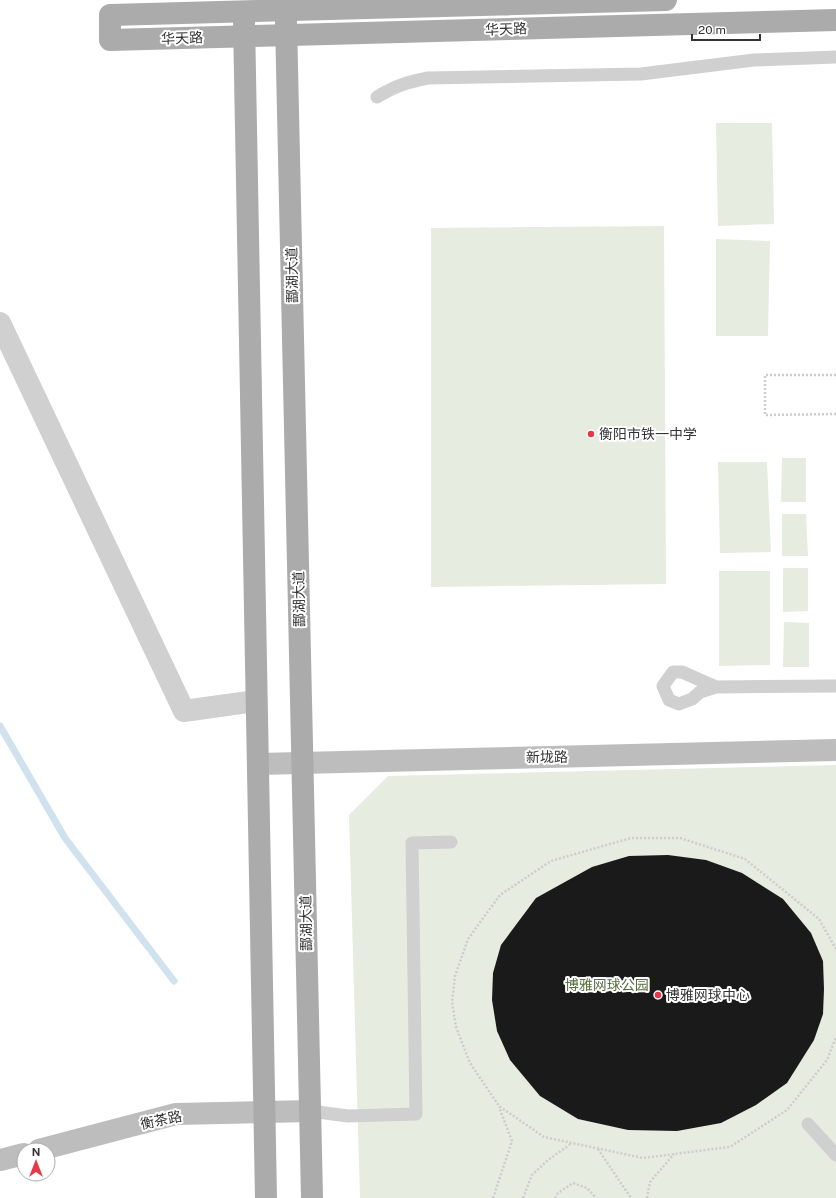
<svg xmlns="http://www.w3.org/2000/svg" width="836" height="1198" font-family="'Public Sans','Noto Sans SC',sans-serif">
<rect width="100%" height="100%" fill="#fff"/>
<g fill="#e6ecdf">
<path d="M716,123h56l2,101 -56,2z"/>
<path d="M664,226l2,358 -235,3v-359z"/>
<path d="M716,239l54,2 -2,95h-52z"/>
<path d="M782,458h24v44h-25z"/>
<path d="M718,462h49l4,90 -51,1z"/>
<path d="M782,514h24l2,42h-26z"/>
<path d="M783,568h25v43l-25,1z"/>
<path d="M719,571h51v94l-51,1z"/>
<path d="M784,622l25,1v44h-26z"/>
<path d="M836,765v433h-476l-11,-383 39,-39z"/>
</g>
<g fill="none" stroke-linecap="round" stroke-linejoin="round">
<path stroke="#cfe2ee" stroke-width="7" d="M0,726l65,112 109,143"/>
</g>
<path fill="#1a1a1a" d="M668,855l38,5 36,13 41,26 28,34 12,28 1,28 -1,25 -9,26 -27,43 -31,22 -35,18 -44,8 -49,-1 -50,-11 -38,-23 -30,-36 -13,-29 -5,-31 1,-27 8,-28 35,-47 56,-31 37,-11z"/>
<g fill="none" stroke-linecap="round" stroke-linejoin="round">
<g stroke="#cdcdcd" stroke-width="2.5" stroke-dasharray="2 2" stroke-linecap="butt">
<path d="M836,375h-71v40l71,-1"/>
<path d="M836,949l-17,-30 -74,-60 -65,-21h-49l-80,23 -51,34 -32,44 -13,37 -3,26 4,25 14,36 29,43 45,31 99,21 87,-11 57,-37 40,-50 9,-23"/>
<path d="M598,1149l33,49"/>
<path d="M493,1198l19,-57 -13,-34"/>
<path d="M523,1198l9,-23 16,-15 24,-17"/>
<path d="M555,1198l3,-5 15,-10 14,5 9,10"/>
<path d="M647,1198l3,-16 24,-28"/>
</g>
<g stroke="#d0d0d0" stroke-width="13">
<path d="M377,97c18,-11 30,-15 51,-19l213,-4 113,-14 82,-3"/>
<path d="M716,687l-34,-15h-9l-10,14 6,14 10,4 13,-5 8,-7 16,-5 120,-1"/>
<path d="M310,1111l38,5 68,-2 -4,-271 39,-1"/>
<path d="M808,1124l28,31"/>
</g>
<path stroke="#d0d0d0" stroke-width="22" d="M0,323l184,388 72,-10"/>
<g stroke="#bdbdbd" stroke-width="22">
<path d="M258,764l578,-14"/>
<path d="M39,1150l137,-36 134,-3"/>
<path d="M0,1160l24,-6"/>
</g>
<g stroke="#ababab" stroke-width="22">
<path d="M666,0l-556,15v25l726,-20"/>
<path d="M244,21l22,1177"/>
<path d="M286,21l26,1177"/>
</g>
</g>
<g fill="#e63946" stroke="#fff" stroke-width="1.5">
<circle cx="591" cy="434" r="4"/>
<circle cx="658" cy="995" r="4"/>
</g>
<g text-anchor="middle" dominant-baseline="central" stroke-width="4" stroke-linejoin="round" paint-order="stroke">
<g font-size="14" fill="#333" stroke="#fff">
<text transform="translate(506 29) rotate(-2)">华天路</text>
<text transform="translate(182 38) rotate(-2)">华天路</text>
<text transform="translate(292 275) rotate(-91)">酃湖大道</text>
<text transform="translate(299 599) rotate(-91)">酃湖大道</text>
<text transform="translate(547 757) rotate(-1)">新垅路</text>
<text transform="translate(306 923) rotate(-91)">酃湖大道</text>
<text transform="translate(161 1120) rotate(-12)">衡茶路</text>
</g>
<g font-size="14" fill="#333" stroke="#fff" text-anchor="start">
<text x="599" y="434">衡阳市铁一中学</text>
<text x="666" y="995">博雅网球中心</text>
</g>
<g font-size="14" fill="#56703f" stroke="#fff">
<text x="607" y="985">博雅网球公园</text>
</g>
</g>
<g transform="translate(36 1162)"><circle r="19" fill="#ffffff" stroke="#adadad"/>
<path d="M0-3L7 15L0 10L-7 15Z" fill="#e63946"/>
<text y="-6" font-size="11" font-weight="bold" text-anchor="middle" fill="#333333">N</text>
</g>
<path d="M692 34v6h68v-6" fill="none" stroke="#333333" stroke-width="2"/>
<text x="698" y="34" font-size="12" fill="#333333" stroke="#ffffff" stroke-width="3" paint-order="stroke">20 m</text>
</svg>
